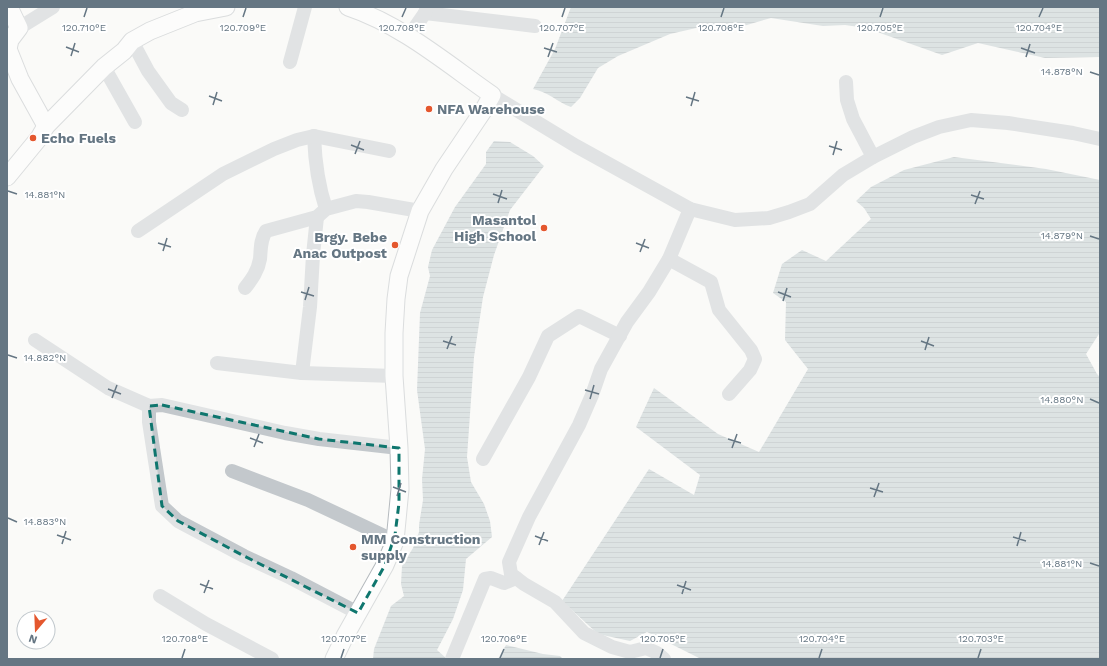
<svg xmlns="http://www.w3.org/2000/svg" width="1107" height="666" font-family="'Work Sans',sans-serif">
<defs>
<pattern id="water-rules" width="6" height="5" patternUnits="userSpaceOnUse"><rect width="6" height="5" fill="#bbc7cb"/><path d="M0 2.5h6" fill="none" stroke="#9ca6aa"/></pattern>
</defs>
<rect width="100%" height="100%" fill="#fafaf8"/>
<g fill="url(#water-rules)">
<path d="M571,7h529v50l-55,1 -67,-15 -36,12 -76,-27 -21,-3 -22,1 -52,-8 -31,9 -35,-1 -35,8 -52,22 -20,12 -18,30 -9,9c-14,-5 -22,-15 -38,-18l22,-40z"/>
<path d="M494,141l16,1 23,14 11,10 -34,44 -16,45 -11,42 -9,60 -7,100 4,25 13,22 6,17 2,16 -26,22 -3,31 -10,29 -16,31 9,8 -1,1h-72l1,-10 17,-43 13,-10 -3,-12 1,-18 11,-18 6,-16v-7l4,-25 -1,-21 3,-30 -8,-59 3,-77 10,-37 -2,-9 4,-17 23,-43 31,-43v-12z"/>
<path d="M954,157l92,12 54,11v147l-1,7 -13,20 11,20 3,3v282h-399l-54,-27 -17,9 -32,-7 -36,-33 87,-132 45,26 6,-20 -64,-48 18,-39 64,46 41,18 49,-83 -23,-29 1,-38 -13,-9 9,-29 20,-14 24,11 45,-42 -7,-11 -8,-7 15,-14 33,-17z"/>
<path d="M506,645l37,9 17,2 3,3h-65z"/>
</g>
<g fill="none" stroke-linecap="round" stroke-linejoin="round">
<g stroke="#b5babe" stroke-width="19">
<g id="major">
<path d="M9,7l10,21 -9,12 -2,9 12,30 26,47"/>
<path d="M7,177l32,-39 7,-12 58,-59 20,-16 8,-10 18,-10 45,-18 31,-6"/>
<path d="M334,659l11,-23 40,-71 10,-24 5,-52 -1,-41 -5,-72v-43l2,-34 3,-23 21,-65 24,-42 39,-58 9,-16c-46,-32 -90,-70 -144,-88"/>
</g>
</g>
<g stroke="#c3c8cc" stroke-width="14">
<path d="M425,13l110,13"/>
<path d="M19,28l34,-21"/>
<path d="M409,36l16,-23 2,-6"/>
<path d="M132,41l16,30 23,32 11,7"/>
<path d="M290,62l15,-55"/>
<path d="M104,67l31,55"/>
<path d="M846,82l1,18 6,19 20,38"/>
<path d="M492,95l84,51 114,63 45,11 34,-2 20,-6 21,-8 33,-29 30,-18 40,-20 26,-10 32,-7 37,3 65,10 27,6"/>
<path d="M314,136c1,26 4,49 12,73"/>
<path d="M138,231l85,-57 51,-25 23,-9 17,-4 75,15"/>
<path d="M669,259l42,23 8,28 32,40 4,9 -5,11 -21,24"/>
<path d="M245,288c7,-9 13,-17 15,-29 1,-10 0,-19 6,-28l51,-14 9,-8 30,-8 12,1 52,9"/>
<path d="M35,340l73,48 41,18 13,-1 123,28 34,6 80,9"/>
<path d="M217,363l85,10 92,3"/>
<path d="M302,373l8,-66 3,-52 4,-38"/>
<path d="M149,406v16l13,84 16,15 66,35 47,22 67,35"/>
<path d="M483,459l46,-82 19,-41 31,-20 41,20"/>
<path d="M232,471l76,29 87,41"/>
<path d="M160,596l46,28 66,35"/>
<path d="M452,659l33,-80 6,-1 13,5 12,-5"/>
<path d="M664,659l-7,-6 -11,-5 -16,4 -18,-5 -28,-14 -29,-31 -31,-18 -13,-10 -2,-12 20,-45 50,-92 13,-30 9,-26 26,-47 22,-30 20,-33 21,-50"/>
</g>
<use href="#major" stroke="#fff" stroke-width="17"/>
</g>
<path d="M0 0H1107V666H0ZM162,405l157,34 80,9v55l-4,32 -10,30 -27,48 -114,-57 -66,-35 -16,-15 -13,-100z" fill="#fafaf8" fill-opacity=".55" fill-rule="evenodd"/>
<path fill="none" stroke="#0f766e" stroke-width="3" stroke-dasharray="8 5" stroke-linejoin="round" d="M162,405l157,34 80,9v55l-4,32 -10,30 -27,48 -114,-57 -66,-35 -16,-15 -13,-100z"/>
<path fill="none" stroke="#657683" stroke-width="1.5" d="M84,17l3,-9M243,17l3,-9M402,17l4,-9M562,17l3,-9M721,17l3,-9M880,17l3,-9M1039,17l4,-9M66,47l13,5M544,48l13,4M1021,48l14,5M71,56l4,-13M548,57l5,-14M1026,57l4,-13M1090,72l9,3M209,96l13,5M686,97l13,4M213,105l4,-13M691,106l4,-14M351,145l13,5M829,146l13,4M355,154l5,-13M833,155l4,-14M8,191l9,3M493,194l14,5M971,195l13,4M498,203l4,-13M975,204l5,-13M1090,236l9,3M158,243l13,4M636,243l13,5M163,251l4,-13M640,252l5,-13M301,292l13,4M778,292l13,5M305,300l4,-13M783,301l4,-13M443,341l13,4M921,341l13,5M447,349l5,-13M925,350l4,-13M8,355l9,3M108,389l13,5M585,390l14,4M112,398l5,-13M590,399l4,-14M1090,399l9,4M250,438l13,5M728,439l13,4M254,447l5,-13M732,448l5,-14M393,487l13,5M870,488l13,4M397,496l4,-13M874,497l5,-14M8,518l9,4M57,535l14,5M535,536l13,5M1013,537l13,4M62,544l4,-13M539,545l5,-13M1017,546l4,-14M1090,563l9,3M200,584l13,5M677,585l14,5M204,593l5,-13M682,594l4,-13M182,658l3,-9M341,658l3,-9M500,658l4,-9M660,658l3,-9M819,658l3,-9M978,658l3,-9"/>
<g fill="#e4572e" stroke="#fff" stroke-width="1.5">
<circle cx="429" cy="109" r="4"/>
<circle cx="33" cy="138" r="4"/>
<circle cx="544" cy="228" r="4"/>
<circle cx="395" cy="245" r="4"/>
<circle cx="353" cy="547" r="4"/>
</g>
<g text-anchor="middle" dominant-baseline="central" stroke-width="4" stroke-linejoin="round" paint-order="stroke">
<g font-size="14" font-weight="bold" fill="#657683" stroke="#fff" text-anchor="start">
<text x="437" y="109">NFA Warehouse</text>
<text x="41" y="138">Echo Fuels</text>
<text x="536" y="220" text-anchor="end">Masantol<tspan x="536" dy="16">High School</tspan></text>
<text x="387" y="237" text-anchor="end">Brgy. Bebe<tspan x="387" dy="16">Anac Outpost</tspan></text>
<text x="361" y="539">MM Construction<tspan x="361" dy="16">supply</tspan></text>
</g>
</g>
<g font-size="10" text-anchor="middle" fill="#657683" stroke="#fff" stroke-width="4" stroke-linejoin="round" paint-order="stroke">
<text x="243" y="31">120.709°E</text>
<text x="402" y="31">120.708°E</text>
<text x="562" y="31">120.707°E</text>
<text x="721" y="31">120.706°E</text>
<text x="880" y="31">120.705°E</text>
<text x="1039" y="31">120.704°E</text>
<text x="84" y="31">120.710°E</text>
<text x="1062" y="75">14.878°N</text>
<text x="45" y="198">14.881°N</text>
<text x="1062" y="239">14.879°N</text>
<text x="45" y="361">14.882°N</text>
<text x="1062" y="403">14.880°N</text>
<text x="45" y="525">14.883°N</text>
<text x="1062" y="567">14.881°N</text>
<text x="185" y="642">120.708°E</text>
<text x="344" y="642">120.707°E</text>
<text x="504" y="642">120.706°E</text>
<text x="663" y="642">120.705°E</text>
<text x="822" y="642">120.704°E</text>
<text x="981" y="642">120.703°E</text>
</g>
<rect width="1107" height="666" fill="none" stroke="#657683" stroke-width="16"/>
<g transform="translate(36 630) rotate(199)"><circle r="19" fill="#ffffff" stroke="#c1c8cd"/>
<path d="M0-3L7 15L0 10L-7 15Z" fill="#e4572e"/>
<text y="-6" font-size="11" font-weight="bold" text-anchor="middle" fill="#657683">N</text>
</g>
</svg>
